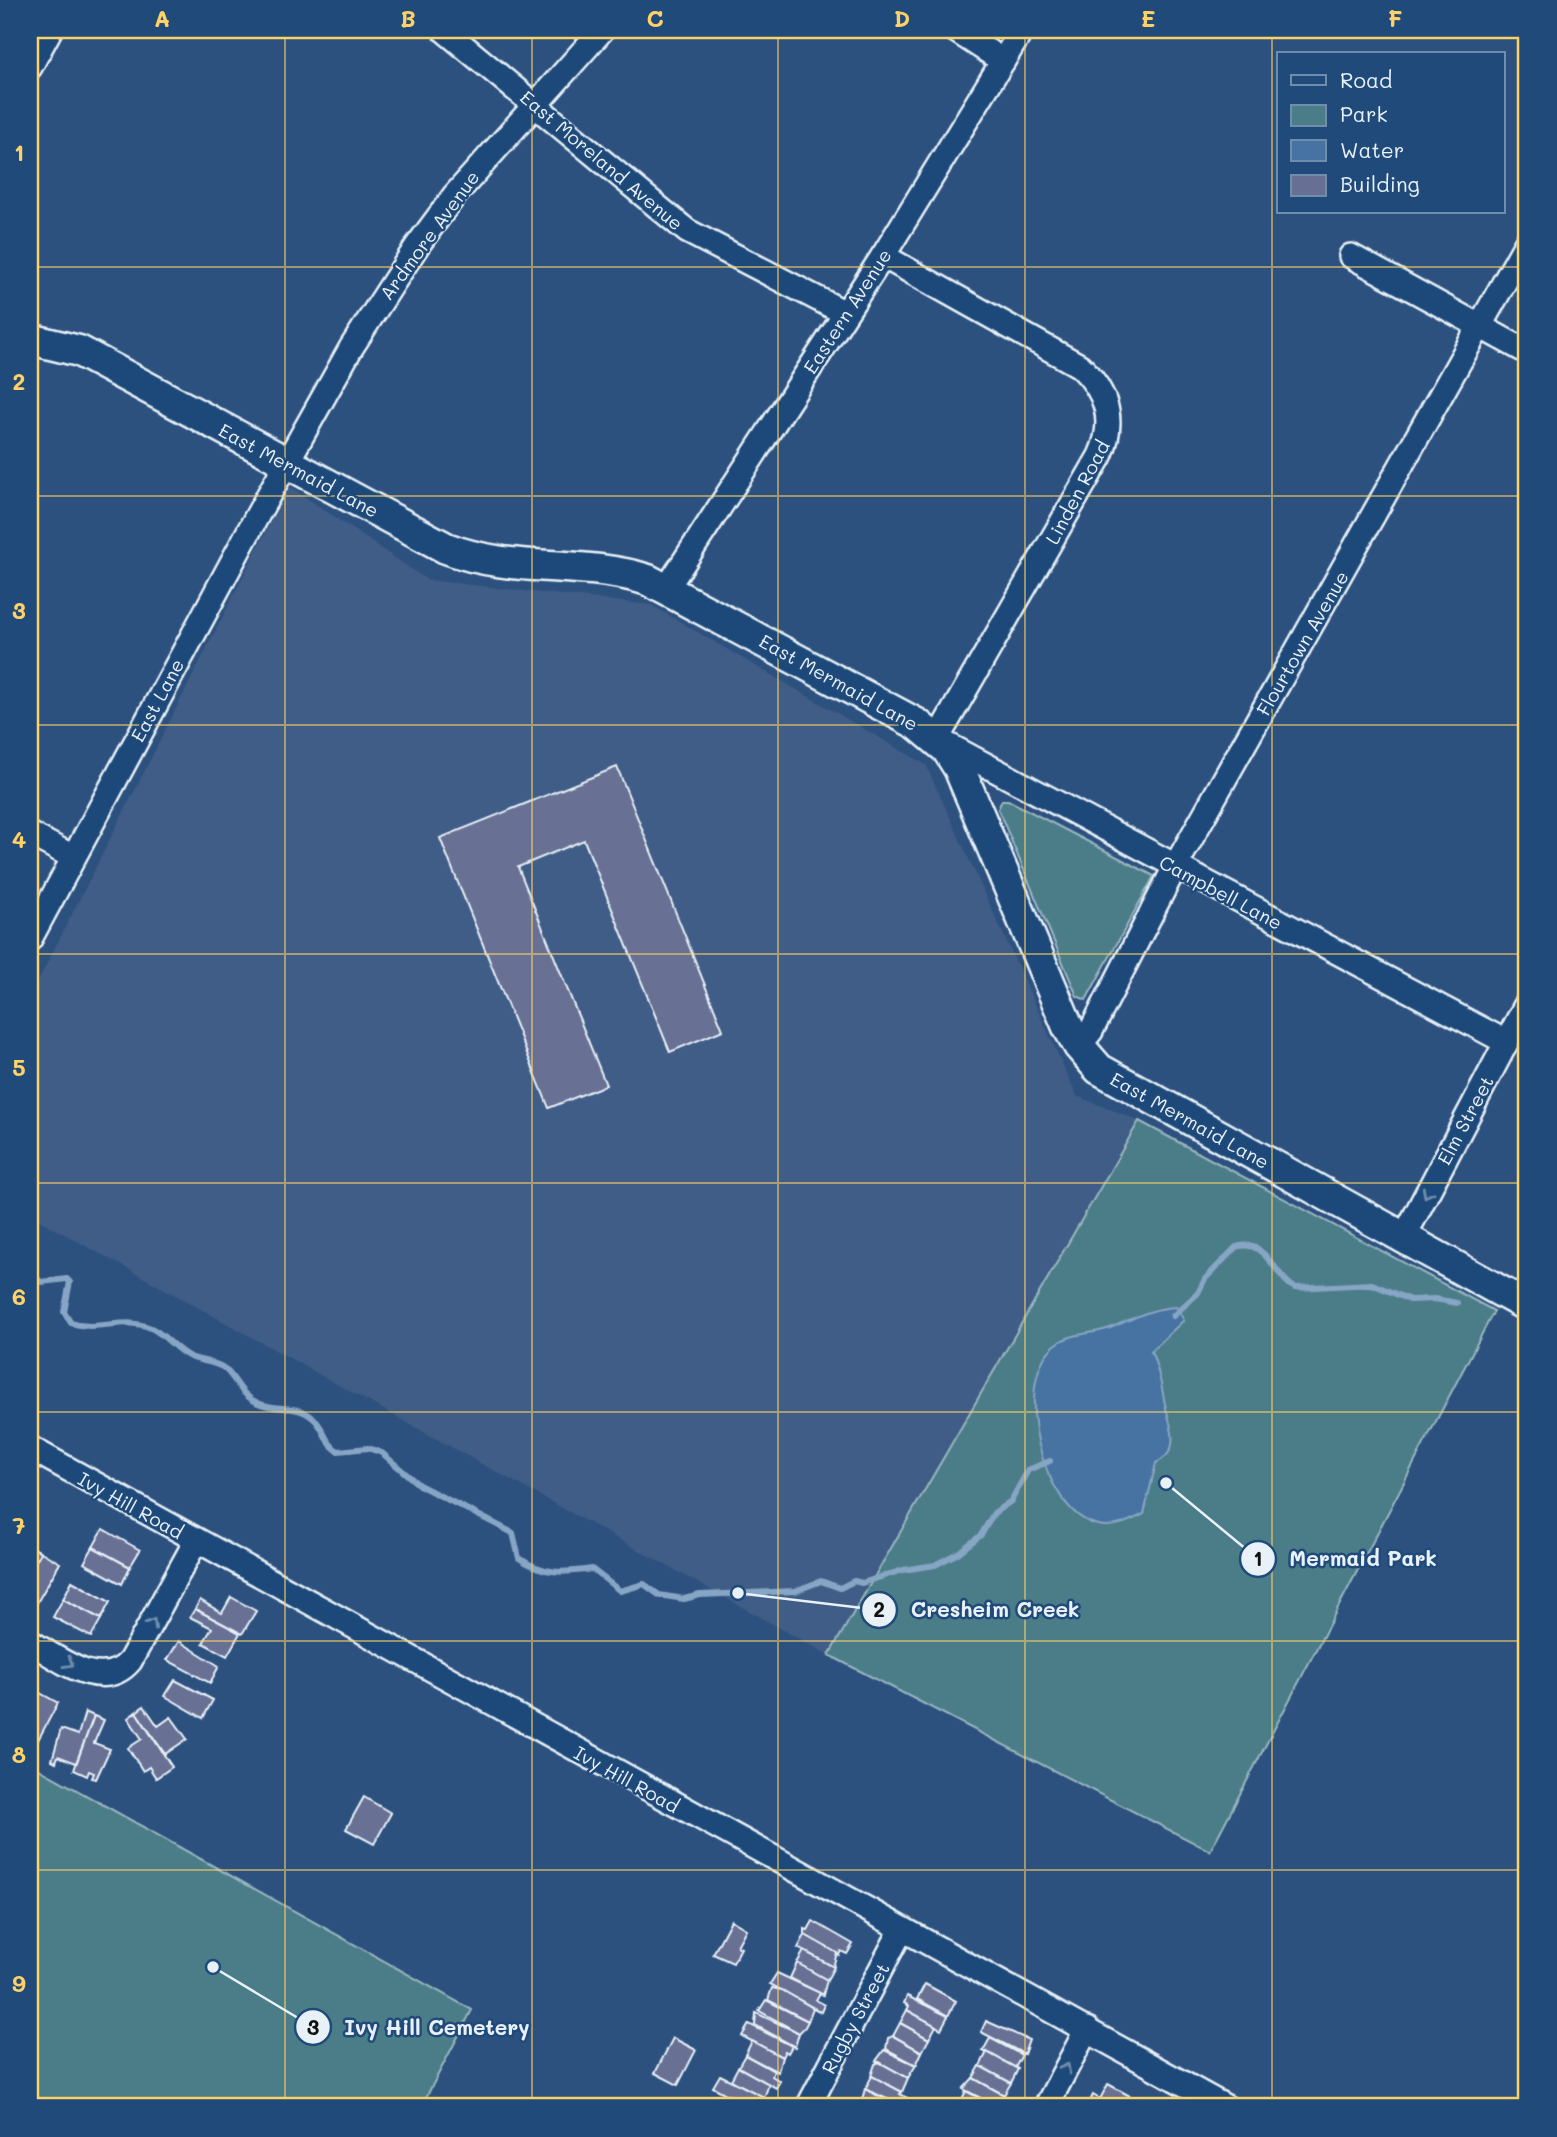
<svg xmlns="http://www.w3.org/2000/svg" width="1557" height="2137" font-family="Mali,sans-serif">
<rect width="100%" height="100%" fill="#2d517f"/>
<filter id="ink" filterUnits="userSpaceOnUse"><feTurbulence type="fractalNoise" baseFrequency=".0143" numOctaves="2"/><feDisplacementMap in="SourceGraphic" scale="14" xChannelSelector="R" yChannelSelector="G"/><feConvolveMatrix kernelMatrix="1 2 1 2 8 2 1 2 1" color-interpolation-filters="sRGB"/></filter>
<g filter="url(#ink)">
<path fill="#415d87" d="M289,486l138,94 224,25 275,160 151,331 62,25 -310,534 -799,-440v-218z"/>
<g fill="#4b7d88" stroke="#9ab7c0" stroke-width="2">
<path d="M1002,800h6l146,76 -68,124 -9,-4 -79,-187z"/>
<path d="M1139,1121l355,190 -284,540 -381,-196z"/>
<path d="M30,1764l442,246 -51,97h-391z"/>
</g>
<path fill="#4773a2" stroke="#87a5c4" stroke-width="2" d="M1176,1307l8,13 -33,31c7,16 10,31 13,48 4,24 21,50 -8,64l-12,51c-14,7 -30,15 -46,11 -56,-12 -87,-142 -44,-179 16,-14 38,-11 56,-18 23,-9 41,-20 66,-21z"/>
<g fill="none" stroke-linecap="round" stroke-linejoin="round">
<g stroke="#87a5c4" stroke-width="6">
<path d="M30,1273l11,9 26,-3 3,3 -6,30 7,11c27,9 55,-7 80,5 15,7 24,22 39,29 9,4 28,5 35,12 12,11 15,26 33,34 20,9 38,0 55,15 12,10 10,23 25,33l30,-3 14,5 37,32 94,48 6,25c25,17 44,15 73,11l28,22 24,-7 15,11 25,4 16,-4 95,-4 26,-10 19,7 14,-7 8,2 41,-13 32,-5 23,-12 23,-18 13,-22 17,-12 17,-31 22,-9"/>
<path d="M1173,1316l25,-23 7,-14 31,-32c30,-10 39,31 59,41l77,-4 38,16 25,-1 22,4"/>
</g>
</g>
<g fill="#676f94" stroke="#e8f1f8" stroke-width="2">
<path d="M617,767l106,263 -53,22 -86,-212 -66,27 88,218 -57,23 -109,-270z"/>
<path d="M103,1529l37,21 -10,17 -37,-20z"/>
<path d="M30,1546l11,6 -11,19z"/>
<path d="M93,1547l37,20 -8,17 -38,-21z"/>
<path d="M41,1552l19,11 -25,43 -5,-4v-31z"/>
<path d="M72,1581l38,21 -9,17 -38,-20z"/>
<path d="M231,1597l25,14 -14,23 -47,-25 5,-9 22,13z"/>
<path d="M63,1599l38,20 -10,18 -38,-20z"/>
<path d="M195,1609l45,24 -13,23 -24,-13 9,-15 -22,-11z"/>
<path d="M179,1641l40,25 -9,17 -43,-23z"/>
<path d="M175,1680l38,20 -10,18 -38,-22z"/>
<path d="M30,1688l10,5 -10,20z"/>
<path d="M40,1693l18,10 -20,37 -8,-4v-23z"/>
<path d="M144,1706l14,20 13,-9 16,22 -22,15 -29,-42z"/>
<path d="M85,1712l9,4 -18,47 -18,-7 -2,6 -4,-2 9,-31 17,6z"/>
<path d="M136,1712l36,55 -16,11 -7,-11 -6,4 -15,-23 14,-9 -14,-21z"/>
<path d="M94,1716l10,4 -10,23 16,6 -14,30 -4,-1 2,-5 -5,-2 -2,5 -13,-6z"/>
<path d="M364,1797l27,16 -17,31 -28,-15z"/>
<path d="M731,1920l15,9 -9,17 4,2 -8,15 -20,-9z"/>
<path d="M813,1921l40,23 -6,10 -6,-3 -2,4 -34,-20v-6l3,1z"/>
<path d="M805,1935l32,18 -4,14 -35,-19z"/>
<path d="M804,1951l30,16 -7,13 -30,-17z"/>
<path d="M797,1963l30,17 -4,15 -33,-17z"/>
<path d="M777,1973l43,20 -4,7 8,5 -3,7 -51,-28z"/>
<path d="M925,1984l31,17 -8,15 -31,-17z"/>
<path d="M772,1988l10,2 31,18 -5,13 -40,-21z"/>
<path d="M907,1996l41,20 -7,13 -34,-19 2,-4 -5,-3z"/>
<path d="M766,2000l42,21 -3,6 -6,6 -40,-22z"/>
<path d="M907,2010l29,16 -7,13 -29,-16z"/>
<path d="M756,2013l43,20 -4,14 -40,-22z"/>
<path d="M986,2021l43,19 -5,14 -43,-22z"/>
<path d="M900,2023l29,16 -7,13 -29,-16z"/>
<path d="M749,2024l43,22 -4,7 -3,-2 -3,6 -40,-21z"/>
<path d="M893,2036l29,16 -6,13 -30,-16 2,-11z"/>
<path d="M673,2038l23,12 -18,35 -23,-12z"/>
<path d="M990,2038l32,17 -7,13 -32,-17z"/>
<path d="M752,2041l30,16 -4,15 -33,-17z"/>
<path d="M884,2050l32,15 -8,13 -32,-17z"/>
<path d="M987,2052l31,17 -7,14 -31,-17z"/>
<path d="M745,2055l29,16 -2,5 8,5 -4,7 -38,-21z"/>
<path d="M879,2062l29,16 -6,14 -31,-16 4,-12z"/>
<path d="M980,2066l31,17 -7,12 -31,-17z"/>
<path d="M738,2067l31,17 -5,14 -33,-18z"/>
<path d="M720,2075l42,21 -2,8 -10,3 -37,-20z"/>
<path d="M872,2076l30,16 -2,2 9,5 -4,8 -40,-18z"/>
<path d="M973,2078l31,17 -6,12 -35,-18z"/>
<path d="M1108,2084l31,17 -3,6h-22l-14,-8z"/>
<path d="M865,2089l33,17 -1,1h-28l-8,-4z"/>
<path d="M966,2091l30,16 -37,-2z"/>
<path d="M725,2094l25,13h-31z"/>
<path d="M1093,2095l21,12h-18l-7,-4z"/>
</g>
<g fill="none" stroke-linecap="round" stroke-linejoin="round">
<g stroke="#e8f1f8" stroke-width="28">
<g id="minor">
<path d="M444,30l243,201 158,82"/>
<path d="M955,30l48,31"/>
<path d="M30,67l20,-37"/>
<path d="M883,256l197,110c27,26 36,55 20,90l-163,283 569,303"/>
<path d="M1351,256l176,96"/>
<path d="M667,588l216,-332 139,-226"/>
<path d="M30,834l43,23"/>
<path d="M30,939l228,-425 93,-166 66,-102 37,-50 148,-166"/>
<path d="M1079,1046l12,-15 84,-164 352,-625"/>
<path d="M1404,1237l123,-234"/>
<path d="M30,1448l1196,659"/>
<path d="M30,1642c28,16 72,52 100,19l66,-120"/>
<path d="M808,2107l94,-178"/>
<path d="M1046,2107l41,-78"/>
</g>
</g>
<g stroke="#e8f1f8" stroke-width="35">
<path id="major" d="M30,339l49,12 367,197c67,26 136,11 202,32l269,144 30,25 12,19 109,259 11,19 20,23 428,237"/>
</g>
<use href="#minor" stroke="#1f4a7a" stroke-width="23"/>
<use href="#major" stroke="#1f4a7a" stroke-width="30"/>
</g>
<defs><path id="oneway-chevron" d="M-2-3.5L2.5 0L-2 3.5" fill="none" stroke-width="1.6" stroke-linecap="round" stroke-linejoin="round" transform="scale(1.75)"/></defs>
<g stroke="#6f8dac">
<use href="#oneway-chevron" transform="translate(1427 1193) rotate(118)"/>
<use href="#oneway-chevron" transform="translate(152 1623) rotate(-61)"/>
<use href="#oneway-chevron" transform="translate(69 1663) rotate(29)"/>
<use href="#oneway-chevron" transform="translate(1066 2068) rotate(-62)"/>
</g>
</g>
<path fill="none" stroke="#ffd166" stroke-width="2" stroke-opacity="0.55" d="M285,30v2077M532,30v2077M778,30v2077M1025,30v2077M1272,30v2077M30,267h1497M30,496h1497M30,725h1497M30,954h1497M30,1183h1497M30,1412h1497M30,1641h1497M30,1870h1497"/>
<g text-anchor="middle" dominant-baseline="central" stroke-width="5" stroke-linejoin="round" paint-order="stroke">
<g font-size="19" fill="#e8f1f8" stroke="#1f4a7a">
<text transform="translate(602 160) rotate(40)">East Moreland Avenue</text>
<text transform="translate(429 235) rotate(-54)">Ardmore Avenue</text>
<text transform="translate(847 311) rotate(-57)">Eastern Avenue</text>
<text transform="translate(299 470) rotate(28)">East Mermaid Lane</text>
<text transform="translate(1077 492) rotate(-62)">Linden Road</text>
<text transform="translate(1302 643) rotate(-60)">Flourtown Avenue</text>
<text transform="translate(839 682) rotate(29)">East Mermaid Lane</text>
<text transform="translate(157 700) rotate(-62)">East Lane</text>
<text transform="translate(1221 892) rotate(28)">Campbell Lane</text>
<text transform="translate(1190 1120) rotate(29)">East Mermaid Lane</text>
<text transform="translate(1465 1120) rotate(-62)">Elm Street</text>
<text transform="translate(131 1505) rotate(29)">Ivy Hill Road</text>
<text transform="translate(627 1779) rotate(29)">Ivy Hill Road</text>
<text transform="translate(855 2018) rotate(-62)">Rugby Street</text>
</g>
</g>
<path fill="none" stroke="#e8f1f8" stroke-width="2.5" d="M1166 1483L1258 1559M738 1593L879 1610M213 1967L313 2027"/>
<g fill="#e8f1f8" stroke="#1f4a7a" stroke-width="2.5">
<circle cx="1166" cy="1483" r="7"/>
<circle cx="738" cy="1593" r="7"/>
<circle cx="213" cy="1967" r="7"/>
<circle cx="1258" cy="1559" r="18"/>
<circle cx="879" cy="1610" r="18"/>
<circle cx="313" cy="2027" r="18"/>
</g>
<g font-size="21" text-anchor="middle" font-weight="bold" fill="#111">
<text x="1258" y="1566">1</text>
<text x="879" y="1617">2</text>
<text x="313" y="2035">3</text>
</g>
<g font-size="21" text-anchor="middle" font-weight="bold" fill="#e8f1f8" stroke="#1f4a7a" stroke-width="5" stroke-linejoin="round" paint-order="stroke">
<text x="1363" y="1566">Mermaid Park</text>
<text x="995" y="1617">Cresheim Creek</text>
<text x="437" y="2035">Ivy Hill Cemetery</text>
</g>
<rect width="1557" height="2137" fill="none" stroke="#1f4a7a" stroke-width="77"/>
<rect x="1277" y="52" width="228" height="161" fill="#1f4a7a" stroke="#6f8dac" stroke-width="2"/>
<rect x="1291" y="75" width="35" height="10" fill="#1f4a7a" stroke="#6f8dac" stroke-width="2"/>
<text x="1340" y="88" font-size="21" fill="#e8f1f8">Road</text>
<rect x="1291" y="105" width="35" height="21" fill="#4b7d88" stroke="#6f8dac" stroke-width="2"/>
<text x="1340" y="122" font-size="21" fill="#e8f1f8">Park</text>
<rect x="1291" y="140" width="35" height="21" fill="#4773a2" stroke="#6f8dac" stroke-width="2"/>
<text x="1340" y="158" font-size="21" fill="#e8f1f8">Water</text>
<rect x="1291" y="175" width="35" height="21" fill="#676f94" stroke="#6f8dac" stroke-width="2"/>
<text x="1340" y="192" font-size="21" fill="#e8f1f8">Building</text>
<rect x="38" y="38" width="1480" height="2060" fill="none" stroke="#ffd166" stroke-width="2.5"/>
<g font-size="23" text-anchor="middle" font-weight="bold" fill="#ffd166">
<text x="162" y="27">A</text>
<text x="408" y="27">B</text>
<text x="655" y="27">C</text>
<text x="902" y="27">D</text>
<text x="1148" y="27">E</text>
<text x="1395" y="27">F</text>
<text x="19" y="161">1</text>
<text x="19" y="390">2</text>
<text x="19" y="619">3</text>
<text x="19" y="848">4</text>
<text x="19" y="1076">5</text>
<text x="19" y="1305">6</text>
<text x="19" y="1534">7</text>
<text x="19" y="1763">8</text>
<text x="19" y="1992">9</text>
</g>
</svg>
